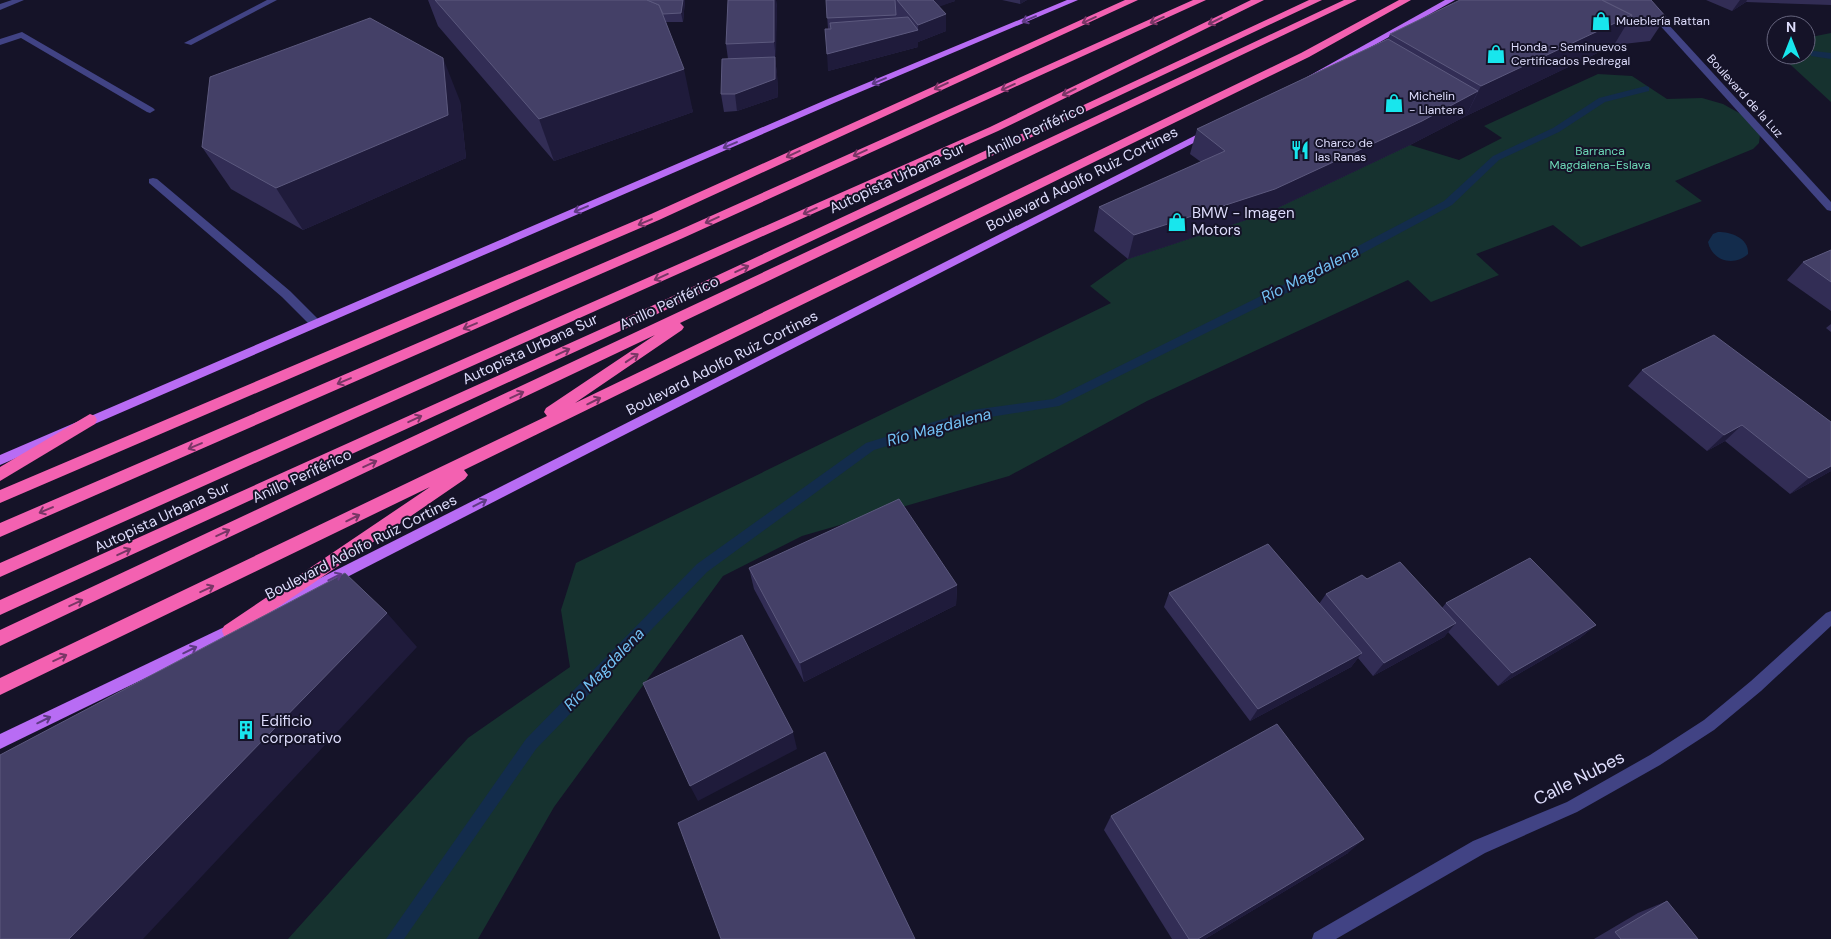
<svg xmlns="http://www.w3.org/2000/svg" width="1831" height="939" font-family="'DM Sans',sans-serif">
<rect width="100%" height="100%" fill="#151328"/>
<g fill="#16322f">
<path d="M1831,33v69l-51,-47h26v-17z"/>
<path d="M1598,74l34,2 35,23 35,-1 21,6 25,14 12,17 -1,8 -6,6 -78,32 27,20 -121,46 -28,-22 -77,29 23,21 -68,27 -23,-22 -261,121 -138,75 -207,60 -79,40 -169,231 -76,132h-190l180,-201 102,-71 -9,-57 15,-47 535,-260 -21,-17 38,-27 139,-46 143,-68 49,15 43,-22 -18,-12z"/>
</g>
<path fill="#132c4c" d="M1718,232c13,0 31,6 30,22 -14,13 -36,7 -40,-12l5,-8z"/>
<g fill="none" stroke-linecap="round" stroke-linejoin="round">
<g fill="#132c4c" fill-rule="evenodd">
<path d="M1814,51l17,2v6l-20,-3v-4z"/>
<path d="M1646,86l3,1v4l-44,11 -46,30 -60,28 -47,45 -143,77 -250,124 -87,14 -98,30 -167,122 -171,177 -132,190h-18l140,-200 171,-175 169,-121 106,-33 81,-11 248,-123 143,-75 49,-45 60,-28 46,-30z"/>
</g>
<g fill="#414384" fill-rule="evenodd">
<path d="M12,0h12l-24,10v-6z"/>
<path d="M267,0h10l-86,45 -7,-2z"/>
<path d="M1637,0h9l185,202v9l-4,-1z"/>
<path d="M22,32l131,76 2,2 -5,3 -3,-1 -126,-74 -21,7v-6z"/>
<path d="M153,178l4,1 133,112 29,29 2,3 -2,3h-8l-29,-29 -133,-114v-4z"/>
<path d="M1831,611v15l-70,65 -47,39 -54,35 -83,47 -92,41 -149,86h-24l2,-6 159,-92 94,-39 83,-47 54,-35 47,-39 75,-68z"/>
</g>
<g fill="#b86cf4" fill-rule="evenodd">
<path d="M1067,0h11l-244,103 -834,362v-10l828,-356z"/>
<path d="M1445,0h10l-141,79h-6l-1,-2z"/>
<path d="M1210,128l3,1v4l-938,481 -5,2 -5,-2 -2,-4 2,-4z"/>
<path d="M239,620l5,2 2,4 -2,4 -244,119v-15z"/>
</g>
<g fill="#f361b1" fill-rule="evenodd">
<path d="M1125,0h13l-479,220 -659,283v-13l651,-276z"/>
<path d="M1193,0h13l-523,238 -683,299v-14l675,-291z"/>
<path d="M1251,0h13l-266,131 -998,446v-14l990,-436z"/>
<path d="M1309,0h13l-684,323 -638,292v-15l628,-283z"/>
<path d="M1344,0h13l-677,323 4,4 -2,3 -107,73 726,-350 98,-53h12l-102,57 -845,413 4,5 -3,4 -229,157 -6,3 -6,-3 -2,-5 2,-5 206,-139 -430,208v-17l547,-262 -3,-4 2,-4 109,-73 -655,311v-16z"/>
<path d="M90,414l5,2 2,4 -2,4 -95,57v-14z"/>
</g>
</g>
<g fill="#322d55">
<path d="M428,0h257l-2,22h-17l27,90 -139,49 -116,-135z"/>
<path d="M728,0h48l1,8 -2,51 2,15 1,23 -41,14 -13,1 -3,-18 7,-35 -2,-15z"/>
<path d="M826,0h129v1l-16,5 7,25 -28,11v5l-90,24v-42z"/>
<path d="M1002,0h25l-7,4z"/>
<path d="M1706,0h125v5l-85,-3 -14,9z"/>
<path d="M1666,17l-16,24 -36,4 -148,71 -56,29 -143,68 -139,46 -34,-28 5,-24 102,-45 -11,-8 7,-25 191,-90 2,-5z"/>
<path d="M460,101l6,57 -163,72 -72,-41 -29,-42z"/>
<path d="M1831,250v61l-44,-31 16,-18z"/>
<path d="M1831,324v8l-5,-4z"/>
<path d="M1642,370l189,101 -41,23 -65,-53 -18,10 -79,-65z"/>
<path d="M749,568l208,17 -1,20 -152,77 -50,-93z"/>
<path d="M1367,579l75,29 4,-5 150,22 -16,13 -82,48 -50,-54 -4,5 -71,39 -15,-18 -7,9 -101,54 -86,-114 5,-14 150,11 7,-10z"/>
<path d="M1111,816l237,37 -143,86h-33l-68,-109z"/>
<path d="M1667,901l31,38h-104l44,-26z"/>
</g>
<g fill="#1f1b3b">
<path d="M683,0h2v1l-2,21 -2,-9z"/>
<path d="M774,0h2l1,8 -1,51 -2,-17z"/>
<path d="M925,0h30v1l-30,11z"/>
<path d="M1020,0h7l-7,4z"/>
<path d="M1740,0h7l-1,2 -14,9z"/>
<path d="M946,14v17l-28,11v5l-90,24 -1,-17 91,-24v-5z"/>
<path d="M1632,15l-18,30 -148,71 15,-30z"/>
<path d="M775,57l2,17 1,23 -41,14 -2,-17z"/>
<path d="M443,58l17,43 6,57 -163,72 -27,-42z"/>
<path d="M684,69l9,43 -139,49 -15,-42z"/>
<path d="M1478,91l-12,25 -56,29 -143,68 -139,46 6,-24z"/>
<path d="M1742,425l-17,16 -18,10 17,-16z"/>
<path d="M1831,466v5l-41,23 19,-16z"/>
<path d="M957,585l-1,20 -152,77 -4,-19z"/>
<path d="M387,613l30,34 -274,292h-74z"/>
<path d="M1456,623l-12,14 -71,39 11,-13z"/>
<path d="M1596,625l-16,13 -82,48 14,-13z"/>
<path d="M1362,653l-11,14 -101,54 8,-12z"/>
<path d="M793,732l4,17 -99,52 -8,-15z"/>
<path d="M1364,839l-16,14 -143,86h-7z"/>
</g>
<g fill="#444067" stroke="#5c597e">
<path d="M435,0h212l12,5 25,64 -145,50z"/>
<path d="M647,0h36l-2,13 -18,1 -4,-9z"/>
<path d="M728,0h46v42l-48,2z"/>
<path d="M826,0h69l1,15 -69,3z"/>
<path d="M897,0h36l13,14 -28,11z"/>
<path d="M1460,0h142l30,15 -151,71 -91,-52z"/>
<path d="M1602,0h49l15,17 -37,4 3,-6z"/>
<path d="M908,17l10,13 -91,24 -2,-25h6l-1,-6z"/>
<path d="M370,18l73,40 5,57 -172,73 -74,-41 8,-70z"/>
<path d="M1388,39l90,52 -56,30 -147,68 -141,46 -35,-28 126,-56 -28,-22z"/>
<path d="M775,57v22l-40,15h-14l1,-35z"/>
<path d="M1831,250v32l-28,-20z"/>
<path d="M1714,335l117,87v44l-22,12 -67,-53 -18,10 -82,-65z"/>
<path d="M899,499l58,86 -157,78 -51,-95z"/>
<path d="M1268,544l94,109 -104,56 -89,-116z"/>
<path d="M1530,558l66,67 -84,48 -66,-70z"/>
<path d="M1400,562l56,61 -72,40 -58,-69 36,-19 5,4z"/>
<path d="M345,573l42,40 -318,326h-69v-184z"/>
<path d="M742,635l51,97 -103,54 -47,-103z"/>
<path d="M1277,724l87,115 -166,100h-9l-78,-123z"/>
<path d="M825,752l90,187h-194l-43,-116z"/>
<path d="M1667,901l31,38h-77l-6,-7z"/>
</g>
<defs><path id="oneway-shaft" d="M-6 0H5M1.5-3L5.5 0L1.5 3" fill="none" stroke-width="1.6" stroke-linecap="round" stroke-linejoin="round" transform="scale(1.25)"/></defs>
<g stroke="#5e3b84">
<use href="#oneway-shaft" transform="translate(1029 19) rotate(157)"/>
<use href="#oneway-shaft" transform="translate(879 81) rotate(157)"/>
<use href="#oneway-shaft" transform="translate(730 145) rotate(157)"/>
<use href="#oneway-shaft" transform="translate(581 209) rotate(157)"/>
<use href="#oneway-shaft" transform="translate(480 503) rotate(-27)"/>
<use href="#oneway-shaft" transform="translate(335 577) rotate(-27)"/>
<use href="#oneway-shaft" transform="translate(190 650) rotate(-26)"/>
<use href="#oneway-shaft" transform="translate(44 720) rotate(-26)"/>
</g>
<g stroke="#793666">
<use href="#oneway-shaft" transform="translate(1089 20) rotate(156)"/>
<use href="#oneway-shaft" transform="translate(1157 20) rotate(156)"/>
<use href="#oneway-shaft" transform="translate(1215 21) rotate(154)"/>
<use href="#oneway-shaft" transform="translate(941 86) rotate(155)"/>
<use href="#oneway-shaft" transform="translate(1008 87) rotate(156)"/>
<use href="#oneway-shaft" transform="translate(1069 92) rotate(154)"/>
<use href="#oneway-shaft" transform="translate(860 153) rotate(156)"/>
<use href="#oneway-shaft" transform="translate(793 154) rotate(155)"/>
<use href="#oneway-shaft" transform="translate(810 211) rotate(156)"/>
<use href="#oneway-shaft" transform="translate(712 220) rotate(156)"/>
<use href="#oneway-shaft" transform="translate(645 222) rotate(157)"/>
<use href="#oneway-shaft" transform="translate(742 269) rotate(-25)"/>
<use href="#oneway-shaft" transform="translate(661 277) rotate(156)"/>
<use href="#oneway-shaft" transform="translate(470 326) rotate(157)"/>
<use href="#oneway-shaft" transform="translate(563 352) rotate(-25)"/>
<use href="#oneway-shaft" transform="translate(632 358) rotate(-34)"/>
<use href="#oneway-shaft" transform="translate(344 381) rotate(157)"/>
<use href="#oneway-shaft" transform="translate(517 395) rotate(-25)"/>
<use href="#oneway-shaft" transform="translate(594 401) rotate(-26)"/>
<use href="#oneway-shaft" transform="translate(415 419) rotate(-25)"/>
<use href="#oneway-shaft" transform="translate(195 446) rotate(157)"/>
<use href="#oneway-shaft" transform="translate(370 464) rotate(-25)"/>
<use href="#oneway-shaft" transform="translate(46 510) rotate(157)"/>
<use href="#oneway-shaft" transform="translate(353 518) rotate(-26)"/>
<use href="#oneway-shaft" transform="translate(223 533) rotate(-25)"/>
<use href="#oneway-shaft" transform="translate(124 552) rotate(-25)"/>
<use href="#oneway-shaft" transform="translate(207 589) rotate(-25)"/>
<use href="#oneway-shaft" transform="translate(76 603) rotate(-25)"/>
<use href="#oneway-shaft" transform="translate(60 658) rotate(-25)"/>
</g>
<defs>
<g id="shop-bare" transform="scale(1.5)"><path d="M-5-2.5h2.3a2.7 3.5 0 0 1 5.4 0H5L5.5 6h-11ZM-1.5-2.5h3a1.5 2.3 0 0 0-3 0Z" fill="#18e6ed" stroke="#151328" stroke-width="2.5" paint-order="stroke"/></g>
<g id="restaurant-bare" transform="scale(1.5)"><path d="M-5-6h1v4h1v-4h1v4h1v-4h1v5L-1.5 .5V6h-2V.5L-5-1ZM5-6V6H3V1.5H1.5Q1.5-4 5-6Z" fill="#18e6ed" stroke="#151328" stroke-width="2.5" paint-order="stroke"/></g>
<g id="building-bare" transform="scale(1.5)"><path d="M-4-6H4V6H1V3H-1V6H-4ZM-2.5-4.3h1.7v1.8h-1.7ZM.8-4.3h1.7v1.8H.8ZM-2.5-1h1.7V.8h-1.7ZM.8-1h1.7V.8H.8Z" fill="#18e6ed" stroke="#151328" stroke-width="2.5" paint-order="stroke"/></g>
</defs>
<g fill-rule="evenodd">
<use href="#shop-bare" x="1601" y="21"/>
<use href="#shop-bare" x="1496" y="54"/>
<use href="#shop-bare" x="1394" y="103"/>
<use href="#restaurant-bare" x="1300" y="150"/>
<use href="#shop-bare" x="1177" y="222"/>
<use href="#building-bare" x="246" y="730"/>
</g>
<g text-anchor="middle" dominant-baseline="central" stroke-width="4" stroke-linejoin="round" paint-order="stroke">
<g font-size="12" fill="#deddfc" stroke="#151328" text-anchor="start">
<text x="1616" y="21">Mueblería Rattan</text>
<text x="1511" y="47">Honda - Seminuevos<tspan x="1511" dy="14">Certificados Pedregal</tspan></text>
<text x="1409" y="96">Michelin<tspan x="1409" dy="14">- Llantera</tspan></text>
<text x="1315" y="143">Charco de<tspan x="1315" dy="14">las Ranas</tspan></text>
</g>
<g font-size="12" fill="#deddfc" stroke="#151328">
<text transform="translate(1745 96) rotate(48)">Boulevard de la Luz</text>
</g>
<g font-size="12" fill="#6dd8b6" stroke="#151328">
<text x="1600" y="151">Barranca<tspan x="1600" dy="14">Magdalena-Eslava</tspan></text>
</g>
<g font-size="15" fill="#deddfc" stroke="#151328">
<text transform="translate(1035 130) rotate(-25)">Anillo Periférico</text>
<text transform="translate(897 178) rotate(-25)">Autopista Urbana Sur</text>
<text transform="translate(1082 179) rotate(-27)">Boulevard Adolfo Ruiz Cortines</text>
<text transform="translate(669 303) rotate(-25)">Anillo Periférico</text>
<text transform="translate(530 349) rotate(-25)">Autopista Urbana Sur</text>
<text transform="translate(722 363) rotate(-27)">Boulevard Adolfo Ruiz Cortines</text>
<text transform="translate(302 476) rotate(-25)">Anillo Periférico</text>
<text transform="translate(162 517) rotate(-25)">Autopista Urbana Sur</text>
<text transform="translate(361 547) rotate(-27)">Boulevard Adolfo Ruiz Cortines</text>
</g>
<g font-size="15" fill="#deddfc" stroke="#151328" text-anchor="start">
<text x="1192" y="213">BMW - Imagen<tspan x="1192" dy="17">Motors</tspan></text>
<text x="261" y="721">Edificio<tspan x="261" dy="17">corporativo</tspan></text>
</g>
<g font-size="16" font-style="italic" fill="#73c1f4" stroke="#151328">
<text transform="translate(1310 274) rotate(-27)">Río Magdalena</text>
<text transform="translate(939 427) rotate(-15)">Río Magdalena</text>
<text transform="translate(604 669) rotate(-46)">Río Magdalena</text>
</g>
<g font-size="18" fill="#deddfc" stroke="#151328">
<text transform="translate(1579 778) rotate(-27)">Calle Nubes</text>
</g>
</g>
<g transform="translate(1791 40)"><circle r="24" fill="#151328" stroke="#65647d"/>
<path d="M0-4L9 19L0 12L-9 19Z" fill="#18e6ed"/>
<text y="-8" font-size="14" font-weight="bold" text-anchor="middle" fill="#deddfc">N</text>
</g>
</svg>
